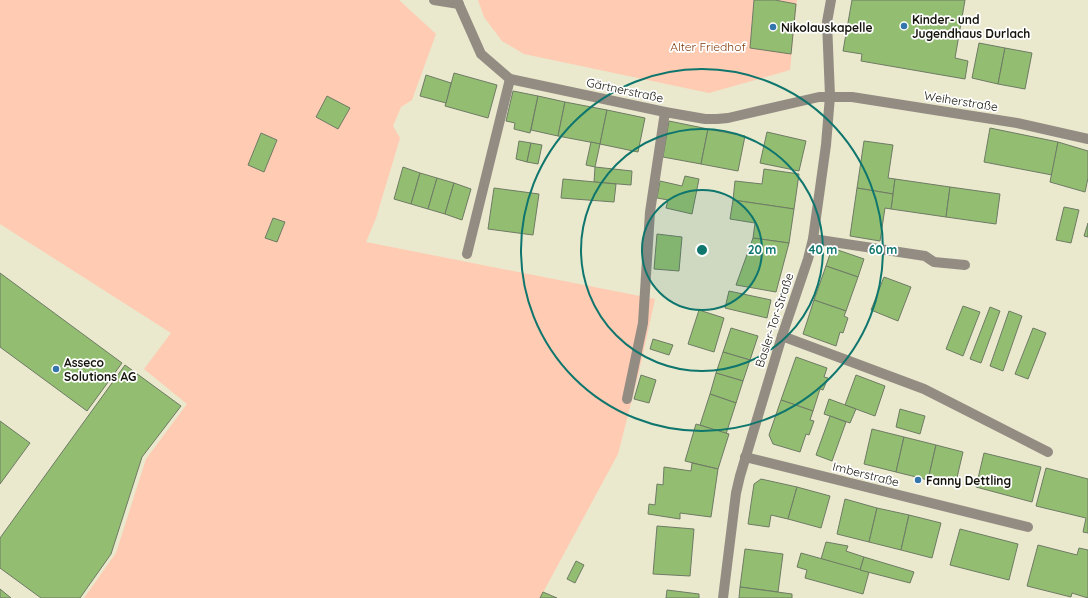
<svg xmlns="http://www.w3.org/2000/svg" width="1088" height="598" font-family="Quicksand,sans-serif">
<rect width="100%" height="100%" fill="#eae8cd"/>
<g fill="#ffcbb2">
<path d="M0,0h399l37,34 -24,66 -11,7 -8,19 7,12 -24,80 -10,24 289,57 -16,73 -21,82 -78,144h-456l32,-45 30,-94 41,-55 -43,-35 27,-36 -171,-109z"/>
<path d="M478,0h319l-7,70 -81,23 -185,-39 -22,-13 -18,-24z"/>
</g>
<g fill="#93be71" stroke="#6e7b65">
<path d="M754,0h21l21,4 -5,50 -41,-6z"/>
<path d="M852,0h113l-10,58 13,3 -3,18 -104,-18 1,-7 -19,-3z"/>
<path d="M979,43l26,5 -7,36 -26,-6z"/>
<path d="M1005,48l27,5 -7,36 -27,-5z"/>
<path d="M454,73l43,12 -9,33 -43,-12z"/>
<path d="M426,75l25,8 -5,20 -26,-7z"/>
<path d="M513,91l25,5 -8,37 -16,-4 1,-6 -9,-2z"/>
<path d="M327,96l23,12 -12,21 -22,-12z"/>
<path d="M538,96l27,6 -7,34 -27,-6z"/>
<path d="M565,102l42,8 -7,34 -42,-8z"/>
<path d="M607,110l38,8 -7,34 -38,-8z"/>
<path d="M669,121l39,8 -7,35 -38,-7z"/>
<path d="M990,128l68,14 -6,33 -68,-13z"/>
<path d="M708,129l37,7 -7,35 -37,-7z"/>
<path d="M767,132l39,9 -7,30 -39,-8z"/>
<path d="M261,133l16,7 -13,32 -16,-7z"/>
<path d="M519,141l12,2 -4,19 -11,-3z"/>
<path d="M864,141l29,4 -5,33 7,1 -2,15 -36,-6z"/>
<path d="M591,142l9,2 -5,23 -9,-2z"/>
<path d="M1058,142l30,9v27l-3,14 -35,-10z"/>
<path d="M531,143l11,2 -4,19 -11,-2z"/>
<path d="M403,167l17,6 -9,31 -17,-5z"/>
<path d="M595,167l37,4 -1,14 -37,-3z"/>
<path d="M764,169l35,5 -5,35 -61,-9 2,-19 27,3z"/>
<path d="M420,173l17,5 -9,31 -17,-5z"/>
<path d="M685,176l14,3 -7,35 -26,-6 2,-8 -11,-2 3,-17 22,5z"/>
<path d="M437,178l17,5 -9,31 -17,-5z"/>
<path d="M563,179l53,5 -2,18 -53,-4z"/>
<path d="M895,179l55,8 -4,30 -55,-8z"/>
<path d="M454,183l17,6 -9,31 -17,-6z"/>
<path d="M950,187l50,7 -4,30 -50,-7z"/>
<path d="M494,188l45,6 -6,41 -45,-6z"/>
<path d="M857,188l36,6 -2,15 -6,-1 -5,33 -30,-5z"/>
<path d="M733,200l61,9 -5,34 -36,-5 2,-15 -25,-4z"/>
<path d="M1064,207l15,3 -8,33 -15,-3z"/>
<path d="M273,218l12,4 -8,20 -12,-4z"/>
<path d="M1088,223v14l-4,-1z"/>
<path d="M657,234l25,3 -3,34 -25,-2z"/>
<path d="M753,238l36,5 -13,49 -40,-7z"/>
<path d="M832,248l32,11 -6,18 -32,-11z"/>
<path d="M826,266l32,11 -12,34 -32,-11z"/>
<path d="M0,273l122,90 -35,48 -87,-64z"/>
<path d="M884,277l27,10 -13,34 -27,-11z"/>
<path d="M729,291l42,9 -4,18 -42,-10z"/>
<path d="M814,300l32,11 -2,5 4,2 -5,15 -3,-1 -4,14 -33,-12z"/>
<path d="M963,306l17,6 -17,44 -17,-7z"/>
<path d="M990,307l10,4 -19,52 -11,-4z"/>
<path d="M699,310l25,8 -10,34 -26,-8z"/>
<path d="M1009,311l13,5 -19,55 -13,-5z"/>
<path d="M731,328l27,8 -8,24 -27,-8z"/>
<path d="M1033,328l13,5 -18,46 -13,-5z"/>
<path d="M653,339l20,6 -4,10 -19,-6z"/>
<path d="M723,352l27,8 -7,21 -27,-8z"/>
<path d="M796,357l31,11 -3,9 4,1 -5,12 -3,-1 -7,22 -32,-11z"/>
<path d="M125,365l56,41 -39,51 -31,97 -31,44h-39l-41,-30v-30z"/>
<path d="M716,373l27,8 -7,22 -26,-9z"/>
<path d="M641,375l15,5 -7,23 -15,-4z"/>
<path d="M856,375l29,11 -10,30 -30,-11z"/>
<path d="M710,394l26,9 -10,31 -26,-9z"/>
<path d="M829,399l27,10 -6,14 -26,-9z"/>
<path d="M781,400l32,11 -3,9 4,1 -5,14 -3,-1 -6,18 -27,-8 -4,-9z"/>
<path d="M900,409l25,7 -5,18 -24,-7z"/>
<path d="M830,416l16,6 -14,39 -16,-6z"/>
<path d="M0,421l30,22 -30,41z"/>
<path d="M696,424l33,10 -11,35 -33,-8z"/>
<path d="M872,429l32,8 -8,35 -32,-8z"/>
<path d="M904,437l32,8 -8,35 -32,-8z"/>
<path d="M936,445l27,7 -8,34 -27,-6z"/>
<path d="M984,453l57,14 -9,35 -56,-15z"/>
<path d="M692,463l26,6 -7,48 -31,-4v6l-32,-5 1,-10 6,1 2,-21 6,1 1,-18 27,4z"/>
<path d="M1046,468l42,11v54l-5,-1 3,-14 -50,-12z"/>
<path d="M761,479l36,8 -9,32 -17,-4 -2,12 -21,-3 6,-40z"/>
<path d="M797,487l33,9 -9,32 -33,-9z"/>
<path d="M845,499l32,9 -8,34 -32,-8z"/>
<path d="M877,508l32,7 -8,35 -32,-8z"/>
<path d="M909,515l32,8 -9,35 -31,-8z"/>
<path d="M657,526l37,3 -4,47 -37,-2z"/>
<path d="M960,529l58,15 -9,36 -59,-15z"/>
<path d="M826,542l22,4 -2,5 18,6 -4,13 -39,-11z"/>
<path d="M1038,545l39,10 2,-7 9,2v48l-16,-5 -1,4 -44,-11z"/>
<path d="M745,549l38,5 -5,38 -38,-5z"/>
<path d="M801,553l68,19 -6,22 -58,-16 2,-8 -10,-3z"/>
<path d="M864,557l50,15 -4,11 -50,-13z"/>
<path d="M576,561l8,4 -9,18 -8,-4z"/>
<path d="M740,587l52,7v4h-53z"/>
<path d="M0,589l11,9h-11z"/>
<path d="M667,590l32,4v4h-33z"/>
<path d="M543,592l14,6h-17z"/>
</g>
<g fill="none" stroke-linecap="round" stroke-linejoin="round">
<g stroke="#938c83" stroke-width="10">
<path d="M434,0l25,4"/>
<path d="M457,0l24,54 29,25 155,33 40,7h12l11,-1 91,-21h33l165,26 71,16"/>
<path d="M813,239l112,17 9,6 31,3"/>
<path d="M467,254l43,-175"/>
<path d="M782,336l142,53 124,63"/>
<path d="M627,399l16,-76 7,-111 15,-100"/>
<path d="M745,457l283,70"/>
<path d="M723,598l13,-105 4,-17 42,-140 26,-77 5,-20 13,-94 4,-49 -3,-74 4,-22"/>
</g>
</g>
<circle cx="702" cy="250" r="60" fill="#0f766e" fill-opacity=".12"/>
<g fill="none" stroke="#0f766e" stroke-width="2">
<circle cx="702" cy="250" r="60"/>
<circle cx="702" cy="250" r="121"/>
<circle cx="702" cy="250" r="181"/>
</g>
<g fill="#3476ac" stroke="#fff" stroke-width="1.5">
<circle cx="904" cy="26" r="4"/>
<circle cx="773" cy="27" r="4"/>
<circle cx="56" cy="369" r="4"/>
<circle cx="918" cy="480" r="4"/>
</g>
<g text-anchor="middle" dominant-baseline="central" stroke-width="3.5" stroke-linejoin="round" paint-order="stroke">
<g font-size="12" font-weight="bold" fill="#15140b" stroke="#fff" text-anchor="start">
<text x="912" y="19">Kinder- und<tspan x="912" dy="14">Jugendhaus Durlach</tspan></text>
<text x="781" y="27">Nikolauskapelle</text>
<text x="64" y="362">Asseco<tspan x="64" dy="14">Solutions AG</tspan></text>
<text x="926" y="480">Fanny Dettling</text>
</g>
<g font-size="12" fill="#843b0b" stroke="#fff">
<text x="708" y="46">Alter Friedhof</text>
</g>
<g font-size="12" fill="#15140b" stroke="#fff">
<text transform="translate(625 90) rotate(12)">Gärtnerstraße</text>
<text transform="translate(961 101) rotate(9)">Weiherstraße</text>
<text transform="translate(774 320) rotate(-72)">Basler-Tor-Straße</text>
<text transform="translate(866 474) rotate(14)">Imberstraße</text>
</g>
</g>
<circle cx="702" cy="250" r="6" fill="#0f766e" stroke="#fff" stroke-width="2"/>
<g font-size="12" text-anchor="middle" font-weight="bold" fill="#0f766e" stroke="#fff" stroke-width="3.5" stroke-linejoin="round" paint-order="stroke">
<text x="762" y="254">20 m</text>
<text x="823" y="254">40 m</text>
<text x="883" y="254">60 m</text>
</g>
</svg>
